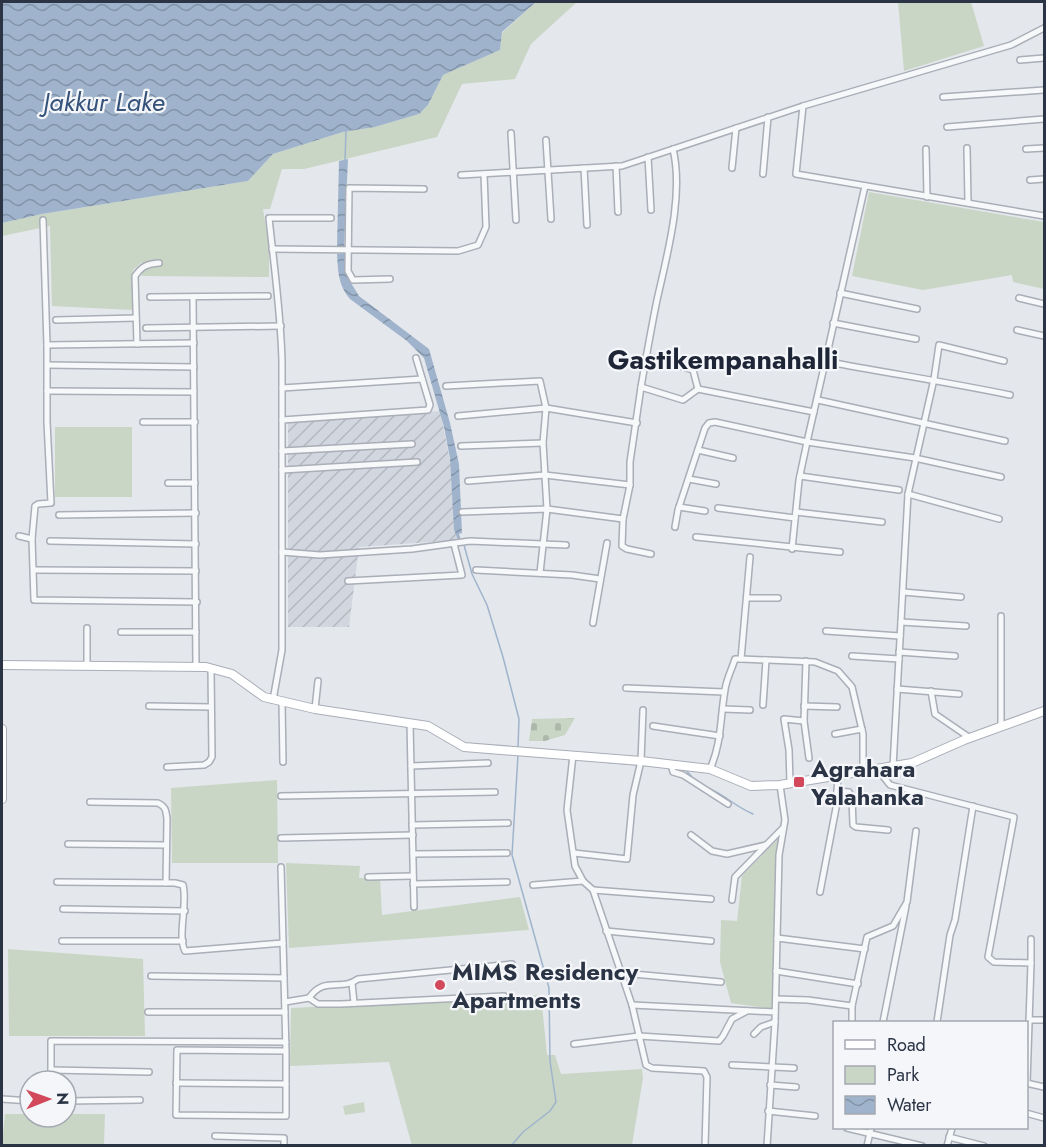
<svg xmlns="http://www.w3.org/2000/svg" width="1046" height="1147" font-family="Jost,sans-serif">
<defs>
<pattern id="industrial-furrows" width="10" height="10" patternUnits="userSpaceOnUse" patternTransform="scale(1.5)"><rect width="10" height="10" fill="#d2d6de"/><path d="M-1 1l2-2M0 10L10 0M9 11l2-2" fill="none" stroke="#b4b8c0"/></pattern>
<pattern id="cemetery-stones" width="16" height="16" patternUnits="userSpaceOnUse" patternTransform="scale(1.5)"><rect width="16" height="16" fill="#c9d6c5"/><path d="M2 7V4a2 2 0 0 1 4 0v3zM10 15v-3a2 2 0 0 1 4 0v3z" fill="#adb8ab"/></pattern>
<pattern id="water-waves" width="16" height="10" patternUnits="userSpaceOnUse" patternTransform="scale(1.5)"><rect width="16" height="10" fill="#9fb4cc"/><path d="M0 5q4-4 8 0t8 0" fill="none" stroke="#8293a7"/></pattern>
</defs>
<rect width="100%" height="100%" fill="#e4e7ec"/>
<path fill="url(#industrial-furrows)" d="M440,411l12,59 2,60 4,10 -99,7 -10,80h-61v-204z"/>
<g fill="#c9d6c5">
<path d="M536,2h41l-46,42 -16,35 -53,5 -25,53 -133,32h-22l-12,40h-7l6,37v31l-127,-1v-14l-9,8 -1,40 -80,-4 -2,-80 -48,10v-13l40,-9 206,-33 25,-27 70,-22 32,-5 44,-13 9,-9 15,-30 57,-25 2,-17z"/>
<path d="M898,2h73l13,44 -80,25z"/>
<path d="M869,192l175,30v67l-31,-7 -1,-7 -89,15 -71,-14z"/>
<rect x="55" y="427" width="77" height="70"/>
<path d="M277,780l1,83h-106l-1,-75z"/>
<path d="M779,838l-6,171 -42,-6 -11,-41 1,-42 16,1 5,-45z"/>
<path d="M286,863l74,3 -1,12h21l2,37 138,-18 9,33 -240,18z"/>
<path d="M8,949l135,10 2,77h-136z"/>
<path d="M541,995l6,60h8l6,19 81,-5 1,9 -11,67 -220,1 -23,-84 -99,4 1,-58z"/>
<path d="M364,1102l1,10 -20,3 -2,-9z"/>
<path d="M5,1114h25v3h36v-3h39l-1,31h-102z"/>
</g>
<path fill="url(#cemetery-stones)" d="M575,718l-10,17 -20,6h-16l3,-22z"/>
<g fill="url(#water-waves)">
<path d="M2,2h534l-34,30 -2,18 -57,25 -15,30 -9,9 -44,13 -32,5 -70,22 -25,27 -206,33 -40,9z"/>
<path d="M348,159l-4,87h-7l2,-85z"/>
<path d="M345,253v20l14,23 70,53 21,74 9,41 3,69 -3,1 2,6h-3l-4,-10 -4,-72 -6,-31 -20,-69 -17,-17 -57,-42c-12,-14 -12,-28 -13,-45z"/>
</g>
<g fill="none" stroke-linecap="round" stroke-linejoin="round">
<g stroke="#9fb4cc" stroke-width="1.5">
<path d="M345,160l1,-29"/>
<path d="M464,545l8,29 15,31 16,52 16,62 -1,28"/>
<path d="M602,762l37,3"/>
<path d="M643,765l20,2"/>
<path d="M685,769l7,8"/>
<path d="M708,788c17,7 28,19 45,26"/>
<path d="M511,1146l12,-14 27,-21 6,-9 -6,-41 -1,-73 -37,-133 6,-100"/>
</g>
<g stroke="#a9aeb7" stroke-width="8">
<g id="street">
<path d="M1020,60l24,-2"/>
<path d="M943,97l101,-7"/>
<path d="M803,106l-7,68 248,42"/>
<path d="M947,127l97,-8"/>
<path d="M511,133l5,87"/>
<path d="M546,140l5,79"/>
<path d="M967,148l1,55"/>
<path d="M926,149l1,48"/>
<path d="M1026,149l18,-1"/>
<path d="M648,157l3,53"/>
<path d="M616,166l2,46"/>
<path d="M584,168l3,57"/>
<path d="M732,168l4,-40"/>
<path d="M763,174l5,-57"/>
<path d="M461,175l161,-9 181,-60 208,-61 33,-17"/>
<path d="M1030,180l14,-1"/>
<path d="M865,186l-58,256 108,16 86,19"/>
<path d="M43,220l4,125"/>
<path d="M272,249l186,2 20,-6 8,-18 -2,-53"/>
<path d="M390,279l-37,1 -5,-9 1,-83 75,1"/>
<path d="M840,293l77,16"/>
<path d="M150,297l118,-1"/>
<path d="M193,297l3,370"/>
<path d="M1019,298l25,6"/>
<path d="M56,320l80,-2"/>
<path d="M833,323l83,16"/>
<path d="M146,328l135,-2"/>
<path d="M1017,330l27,6"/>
<path d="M194,343l-147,2v77l4,81 -13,1 -3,2 -3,33 2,61 163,2"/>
<path d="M137,344l-2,-68c7,-10 12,-12 24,-13"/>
<path d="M646,356l47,14 5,19"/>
<path d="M824,361c62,12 124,21 186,34"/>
<path d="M48,365l146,2"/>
<path d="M446,386l94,-5 6,27 -3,35 4,66 -7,64"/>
<path d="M641,387c5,-29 10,-58 16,-87 10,-45 27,-105 16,-151"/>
<path d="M282,388l140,-9"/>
<path d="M47,391l147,1"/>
<path d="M818,400l187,41"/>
<path d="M458,416l88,-8 91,15"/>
<path d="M282,420l146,-10 2,-5 -14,-47"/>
<path d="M143,422h52"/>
<path d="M461,446l82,-3"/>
<path d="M698,450l35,8"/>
<path d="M282,451l130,-7"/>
<path d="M282,470l135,-8"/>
<path d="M800,476l99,14"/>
<path d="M689,479l27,5"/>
<path d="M468,481l77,-6 85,10"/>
<path d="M168,483h27"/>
<path d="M908,494l91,25"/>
<path d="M679,507l26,4"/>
<path d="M718,508l77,10"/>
<path d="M462,512l85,-3 76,10"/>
<path d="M796,512l86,10"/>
<path d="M59,515l137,-2"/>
<path d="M675,527l3,-17 27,-82 4,-5 6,-1 92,20 -8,38 -7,69"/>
<path d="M19,536l13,3"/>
<path d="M696,537l144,15"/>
<path d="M50,541l146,3"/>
<path d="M282,552l38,3 92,-6 58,-8 96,4"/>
<path d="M651,554l-24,-5 -5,-3 1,-27 7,-34v-23l11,-75 42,13 15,-11 116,23"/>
<path d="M34,570l162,1"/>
<path d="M476,570l96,5 28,4"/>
<path d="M348,581l114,-6 -8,-31"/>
<path d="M903,592l58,5"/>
<path d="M747,598h31"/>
<path d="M901,622l65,4"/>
<path d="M593,623l14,-80"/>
<path d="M826,631l74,5"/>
<path d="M121,632h75"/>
<path d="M899,652l56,4"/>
<path d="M852,656l47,3"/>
<path d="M741,659l9,-102"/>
<path d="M87,666v-38"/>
<path d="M626,688l98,4"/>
<path d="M897,689l62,5"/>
<path d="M931,691l4,23 35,24"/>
<path d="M273,700l9,-50v-288c-1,-48 -8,-96 -13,-144h62"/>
<path d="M282,702l1,60"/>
<path d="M763,705l3,-45"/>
<path d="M149,706l62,1"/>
<path d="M804,706l33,1"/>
<path d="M315,709l3,-28"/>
<path d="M723,709l27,1"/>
<path d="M804,721l5,37"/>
<path d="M410,723l4,184"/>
<path d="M653,726l67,10"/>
<path d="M1001,727v-111"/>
<path d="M835,734l27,-5"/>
<path d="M573,755l-6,55 8,56 8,15 10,9 39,115 14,60 6,3 52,3 3,6 -2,69"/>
<path d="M671,764l2,8 10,3 45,29"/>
<path d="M411,766l77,-3"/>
<path d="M167,767l37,-2 5,-3 3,-5 -1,-89"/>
<path d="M893,767l15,-273 26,-115 5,-34 65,16"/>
<path d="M710,769c12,-26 10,-52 15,-79 1,-10 7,-21 10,-31h6l74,3 23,9 14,16 11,47v38"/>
<path d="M878,770l12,15 124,32 -26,140 6,5 37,1 -4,120"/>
<path d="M790,783l-1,-33 -5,-31 20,2 2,-60"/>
<path d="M837,791l12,1 3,5 1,28 3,2 32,3"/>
<path d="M281,796l214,-4"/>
<path d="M90,802l68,1c8,4 8,8 9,16l-1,64"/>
<path d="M412,825l96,-2"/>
<path d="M691,835l21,16 15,3 39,-9"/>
<path d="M281,838l132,-3"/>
<path d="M68,844l98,1"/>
<path d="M574,853l53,6 6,-64 8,-34 2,-51"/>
<path d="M413,854l94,-1"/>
<path d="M281,867l5,184v65l-110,-1 1,-65 109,1"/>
<path d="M368,877l45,-1"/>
<path d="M57,882l118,1 8,2c5,19 -6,51 2,66l98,-8"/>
<path d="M413,884l94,-2"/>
<path d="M533,885l50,-4"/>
<path d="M593,890l118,9"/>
<path d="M820,892l16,-84 2,-32"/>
<path d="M732,900l3,-23 47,-48"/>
<path d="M63,909l122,2"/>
<path d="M606,931l105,10"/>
<path d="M777,938l88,11"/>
<path d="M1031,939v24"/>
<path d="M62,941h121"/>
<path d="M776,971l82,13"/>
<path d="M622,973l99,9"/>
<path d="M151,976l133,2"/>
<path d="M352,983l2,20"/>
<path d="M309,998c16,-23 32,-6 49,-19l154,-15"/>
<path d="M776,999l32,1 44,6"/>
<path d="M285,1002l24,-4 9,6h23l163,-8"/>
<path d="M632,1005l143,7"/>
<path d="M148,1012h137"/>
<path d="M1029,1020h15"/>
<path d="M852,1022v-16l15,-69 26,-11 14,-24 9,-71"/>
<path d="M883,1022l23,-116"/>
<path d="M937,1022l13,-87 5,-15 18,-114"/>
<path d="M754,1034l7,-7 14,-5"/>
<path d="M574,1044l65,-8 80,5 4,-5 9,-17 15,-8"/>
<path d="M732,1065l62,3"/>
<path d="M51,1070l98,2"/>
<path d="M51,1081v-40l235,1"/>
<path d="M176,1083l110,1"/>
<path d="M1026,1083l18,4"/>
<path d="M770,1085l26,2"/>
<path d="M2,1099l28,2"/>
<path d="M66,1101l74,-1"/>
<path d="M768,1111l47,5"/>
<path d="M1026,1113l18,5"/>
<path d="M847,1128l75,18"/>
<path d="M215,1136l69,2v8"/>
<path d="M949,1137l35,9"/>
<path d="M767,1146l8,-124 4,-167 6,-35 -5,-35"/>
<path d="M867,1146l4,-18"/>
<path d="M947,1146l5,-18"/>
</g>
</g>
<g stroke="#a9aeb7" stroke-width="10">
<g id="secondary">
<path d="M2,665l204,2 26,7 32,23 51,12 113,17 36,21 177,14 69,8 41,17 29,-1 132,-22 52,-23 80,-29"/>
<path d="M2,729v70"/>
</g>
</g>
<use href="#street" stroke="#f7f8fa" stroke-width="5"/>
<use href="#secondary" stroke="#fff" stroke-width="8"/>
</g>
<g fill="#d1495b" stroke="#f4f6f9" stroke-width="2">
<rect x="793" y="776" width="12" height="12" rx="3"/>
<circle cx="440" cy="985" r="6"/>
</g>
<g text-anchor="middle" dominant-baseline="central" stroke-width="4.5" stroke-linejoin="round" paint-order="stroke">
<g font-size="24" font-weight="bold" fill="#2b3445" stroke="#f4f6f9" text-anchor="start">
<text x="811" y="768">Agrahara<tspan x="811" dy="28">Yalahanka</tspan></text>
<text x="452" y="971">MIMS Residency<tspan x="452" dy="28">Apartments</tspan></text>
</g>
<g font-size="26" font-style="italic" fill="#34527a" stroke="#f4f6f9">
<text x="104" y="102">Jakkur Lake</text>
</g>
<g font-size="27" font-weight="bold" fill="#1d2536" stroke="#f4f6f9">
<text x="723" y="359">Gastikempanahalli</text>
</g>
</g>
<rect width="1046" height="1147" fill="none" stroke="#2b3445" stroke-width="6"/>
<rect x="833" y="1021" width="195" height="108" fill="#f4f6f9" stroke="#a4a8b1" stroke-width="1.5"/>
<rect x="845" y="1040" width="30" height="9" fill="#ffffff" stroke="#a4a8b1" stroke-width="1.5"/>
<text x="887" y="1051" font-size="18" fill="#2b3445">Road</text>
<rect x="845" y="1066" width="30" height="18" fill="#c9d6c5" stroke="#a4a8b1" stroke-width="1.5"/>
<text x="887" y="1081" font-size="18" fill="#2b3445">Park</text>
<rect x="845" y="1096" width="30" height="18" fill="url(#water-waves)" stroke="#a4a8b1" stroke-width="1.5"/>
<text x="887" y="1111" font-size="18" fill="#2b3445">Water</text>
<g transform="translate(48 1099) rotate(89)"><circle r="28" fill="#f4f6f9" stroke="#a4a8b1" stroke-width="1.5"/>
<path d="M0-4.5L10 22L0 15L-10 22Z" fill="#d1495b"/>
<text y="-9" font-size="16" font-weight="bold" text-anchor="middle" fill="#2b3445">N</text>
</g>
</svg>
